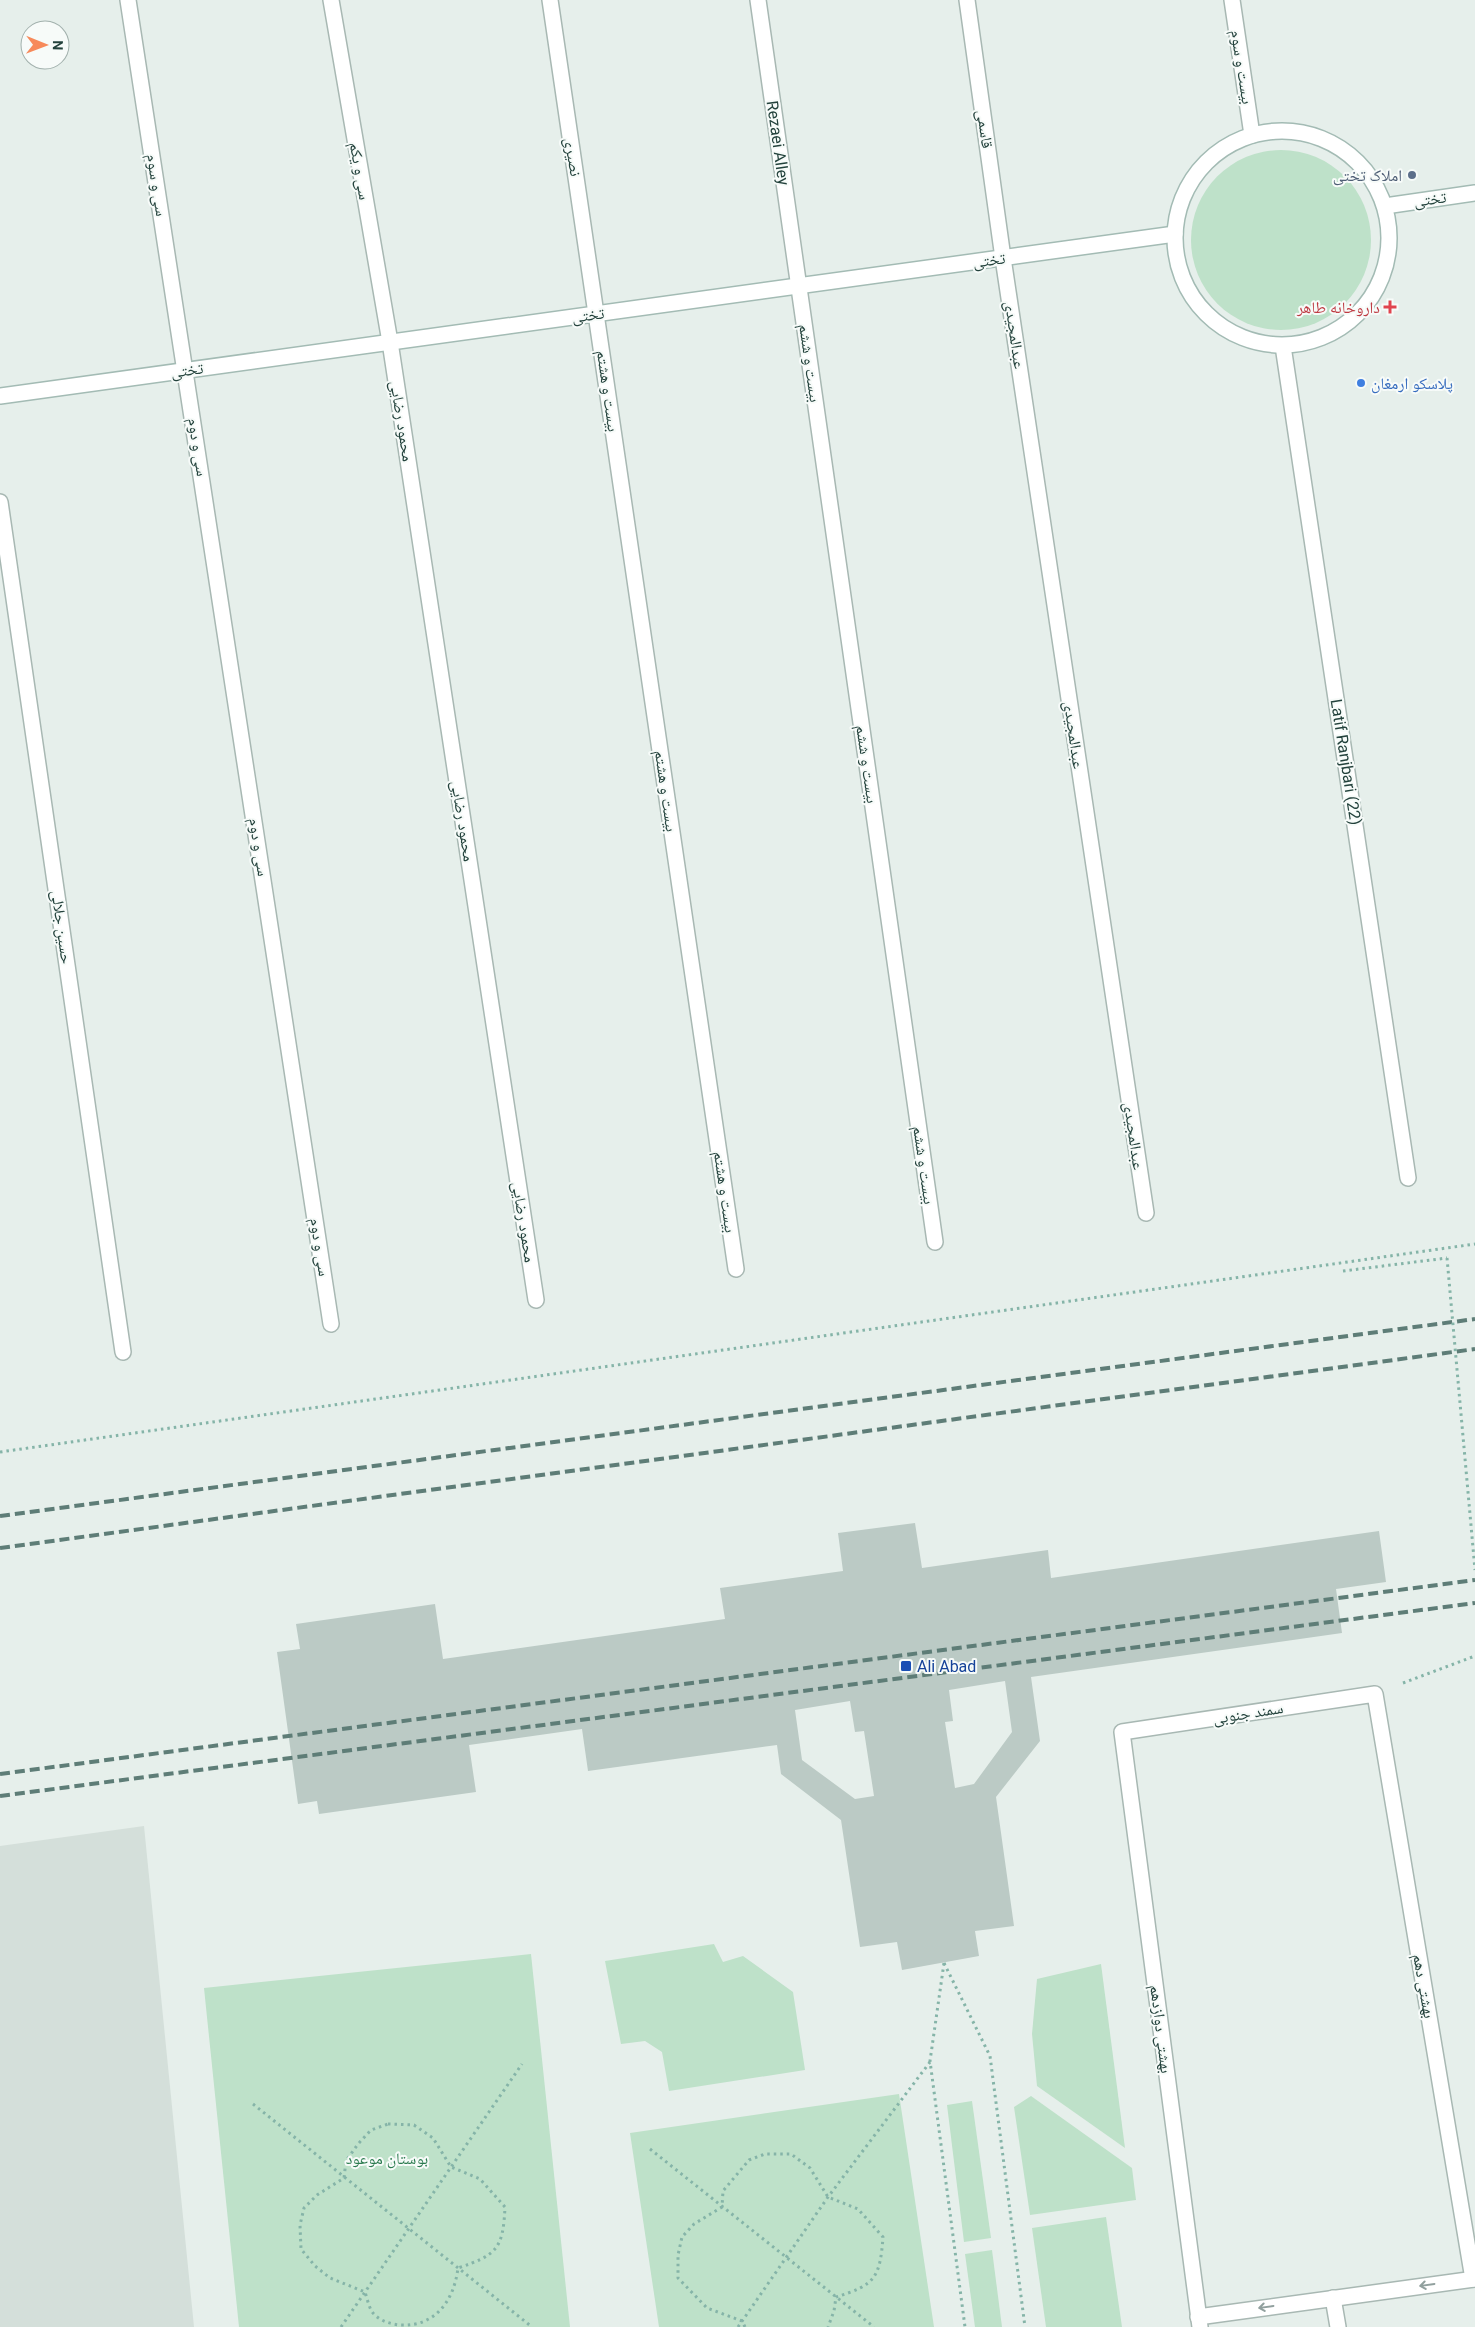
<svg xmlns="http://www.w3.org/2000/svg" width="1475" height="2327" font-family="Roboto,'Noto Naskh Arabic',sans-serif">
<rect width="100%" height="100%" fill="#e6efeb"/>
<path fill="#d4dfda" d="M144,1826l50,501h-194v-481z"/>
<g fill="#bee1c9">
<circle cx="1281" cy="240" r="90"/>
<path d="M714,1944l9,18 20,-6 50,36 12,78 -136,21 -7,-39 -17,-11 -24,3 -16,-83z"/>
<path d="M531,1954l39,373h-331l-35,-339z"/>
<path d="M1101,1964l24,184 -88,-62 -5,-52 5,-55z"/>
<path d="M899,2094l35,233h-275l-29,-194z"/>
<path d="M1031,2096l101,72 4,32 -106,15 -16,-108z"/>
<path d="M972,2101l19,137 -27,4 -17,-137z"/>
<path d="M1106,2217l16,110h-76l-14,-99z"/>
<path d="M992,2250l10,77h-27l-10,-73z"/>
</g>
<path fill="#bbcac5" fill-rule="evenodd" d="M915,1523l7,45 126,-18 3,28 328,-47 7,51 -50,7 6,44 -311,44 9,64 -44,56 18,129 -39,5 4,25 -77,14 -5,-28 -37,5 -19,-127 -60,-46 -4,-29 -189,26 -6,-42 -113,16 7,47 -157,22 -2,-13 -19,3 -21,-152 23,-3 -4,-25 139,-20 8,55 282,-40 -5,-31 123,-17 -5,-38zM1005,1681l7,51 -38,52 -19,4 -10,-66 8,-1 -4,-31zM850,1701l5,31 9,-1 10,65 -19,3 -53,-39 -7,-50z"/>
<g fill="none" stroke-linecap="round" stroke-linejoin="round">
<g stroke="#a8b8b3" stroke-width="18">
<g id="minor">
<path d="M128,0l203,1324"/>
<path d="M331,0l59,342 146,958"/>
<path d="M550,0l186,1269"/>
<path d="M758,0l177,1242"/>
<path d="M967,0l36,258 143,955"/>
<path d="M1232,0l20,135"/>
<path d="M1283,346l125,832"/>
<path d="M0,502l123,850"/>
<path d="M1333,2298l5,29"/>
<path d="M1200,2327l-78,-595 253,-38 98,585"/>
</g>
</g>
<g stroke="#a8b8b3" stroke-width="18">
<path id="tertiary" d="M1198,2317l277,-38"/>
</g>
<g stroke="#a3bbb4" stroke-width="18">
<g id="secondary">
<circle cx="1282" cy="238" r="107"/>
<path d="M1385,206l90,-13"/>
<path d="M0,396l1175,-162"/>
</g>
</g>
<g stroke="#85b4a8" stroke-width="3" stroke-dasharray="2.5 4" stroke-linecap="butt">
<path d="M1343,1271l104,-13"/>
<path d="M0,1452l1475,-208"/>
<path d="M1403,1683l72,-27"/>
<path d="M944,1963l46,93 35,271"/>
<path d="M944,1963l-14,98 35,266"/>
<path d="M253,2104l279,223"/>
<path d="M388,2124l26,1 19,13 18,29 29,12 25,28c-2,42 -8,48 -47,61 -4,32 -22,59 -58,57 -10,-1 -20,-4 -27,-12 -4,-5 -6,-15 -8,-21l-35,-14 -15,-12 -14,-17 -1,-24 4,-17 13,-13 27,-17 2,-17 12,-17 13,-14z"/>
<path d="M650,2149l224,178"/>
<path d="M341,2327l181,-263"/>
<path d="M738,2327l90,-130 102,-135"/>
<path d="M745,2327l-3,-6 -35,-13 -29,-30v-23l4,-18 12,-13 28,-17 1,-16 26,-31 16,-6h26l19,14 18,29 30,12 25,28c-3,41 -8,48 -47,60l-2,14 -6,16"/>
</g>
<use href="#minor" stroke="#fff" stroke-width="15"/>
<use href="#tertiary" stroke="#fff" stroke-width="15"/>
<use href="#secondary" stroke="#fff" stroke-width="15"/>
<g stroke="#5e7d77" stroke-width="4" stroke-dasharray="10 5" stroke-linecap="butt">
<path d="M0,1516l1475,-197"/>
<path d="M0,1548l1475,-199"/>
<path d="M0,1774l1475,-194"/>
<path d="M0,1796l1475,-193"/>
</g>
<path stroke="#85b4a8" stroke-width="3" stroke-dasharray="2.5 4" stroke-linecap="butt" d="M1447,1258l28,312"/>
</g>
<defs><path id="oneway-shaft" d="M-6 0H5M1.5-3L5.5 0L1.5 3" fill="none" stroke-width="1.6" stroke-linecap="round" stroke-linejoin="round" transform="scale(1.25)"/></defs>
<g stroke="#91a09e">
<use href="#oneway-shaft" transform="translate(1427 2285) rotate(172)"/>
<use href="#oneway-shaft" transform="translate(1266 2307) rotate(172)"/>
</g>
<circle fill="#5c6f8a" stroke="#f7fbf9" stroke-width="2" cx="1412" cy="175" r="5"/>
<path fill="#e0444e" stroke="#f7fbf9" stroke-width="2" d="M1387.5 299.5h5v5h5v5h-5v5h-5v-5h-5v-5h5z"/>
<circle fill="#3f7fe0" stroke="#f7fbf9" stroke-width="2" cx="1361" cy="383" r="5"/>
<rect fill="#1a4fb4" stroke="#f7fbf9" stroke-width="2" x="900" y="1660" width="12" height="12" rx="2.5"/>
<g text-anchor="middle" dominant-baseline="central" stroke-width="4" stroke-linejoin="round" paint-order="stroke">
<g font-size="16" fill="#23423c" stroke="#f7fbf9">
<text transform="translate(1242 67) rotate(81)">بیست و سوم</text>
<text transform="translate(985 129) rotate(82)">قاسمی</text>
<text transform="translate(778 143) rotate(82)">Rezaei Alley</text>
<text transform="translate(573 157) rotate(81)">نصیری</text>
<text transform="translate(360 171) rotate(80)">سی و یکم</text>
<text transform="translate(157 185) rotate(81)">سی و سوم</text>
<text transform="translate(1430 199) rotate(-8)">تختی</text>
<text transform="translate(989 260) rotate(-8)">تختی</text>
<text transform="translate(588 315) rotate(-8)">تختی</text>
<text transform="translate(1015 335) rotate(82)">عبدالمجیدی</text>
<text transform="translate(810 363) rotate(82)">بیست و ششم</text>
<text transform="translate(187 370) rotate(-8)">تختی</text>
<text transform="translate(608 391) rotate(82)">بیست و هشتم</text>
<text transform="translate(402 421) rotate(81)">محمود رضایی</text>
<text transform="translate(198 447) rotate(81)">سی و دوم</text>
<text transform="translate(1074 735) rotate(82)">عبدالمجیدی</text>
<text transform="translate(1346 762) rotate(81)">Latif Ranjbari (22)</text>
<text transform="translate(867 764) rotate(82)">بیست و ششم</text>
<text transform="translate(666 791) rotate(82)">بیست و هشتم</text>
<text transform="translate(463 821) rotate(81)">محمود رضایی</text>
<text transform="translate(259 847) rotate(81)">سی و دوم</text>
<text transform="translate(62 927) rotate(82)">حسین جلالی</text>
<text transform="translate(1134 1136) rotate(82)">عبدالمجیدی</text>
<text transform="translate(924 1165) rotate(82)">بیست و ششم</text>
<text transform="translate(725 1192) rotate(82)">بیست و هشتم</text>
<text transform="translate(524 1222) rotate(81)">محمود رضایی</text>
<text transform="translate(320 1247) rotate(81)">سی و دوم</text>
<text transform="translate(1248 1713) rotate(-9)">سمند جنوبی</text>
<text transform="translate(1424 1986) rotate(80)">بهشتی دهم</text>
<text transform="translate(1161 2029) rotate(83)">بهشتی دوازدهم</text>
</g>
<g font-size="16" fill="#4e5e75" stroke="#f7fbf9" text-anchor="end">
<text x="1402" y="175">املاک تختی</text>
</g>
<g font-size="16" fill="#be3a42" stroke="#f7fbf9" text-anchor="end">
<text x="1380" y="307">داروخانه طاهر</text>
</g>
<g font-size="16" fill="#366cbe" stroke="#f7fbf9" text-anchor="start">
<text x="1371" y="383">پلاسکو ارمغان</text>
</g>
<g font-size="16" fill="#164399" stroke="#f7fbf9" text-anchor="start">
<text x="917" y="1666">Ali Abad</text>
</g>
<g font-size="16" fill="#2b7b4f" stroke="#f7fbf9">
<text x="387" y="2158">بوستان موعود</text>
</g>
</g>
<g transform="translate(45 45) rotate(91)"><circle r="24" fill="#f7fbf9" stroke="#a2b1ad"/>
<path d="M0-4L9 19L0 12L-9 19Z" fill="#f78a5b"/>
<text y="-8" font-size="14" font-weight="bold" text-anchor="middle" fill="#23423c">N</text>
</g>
</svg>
